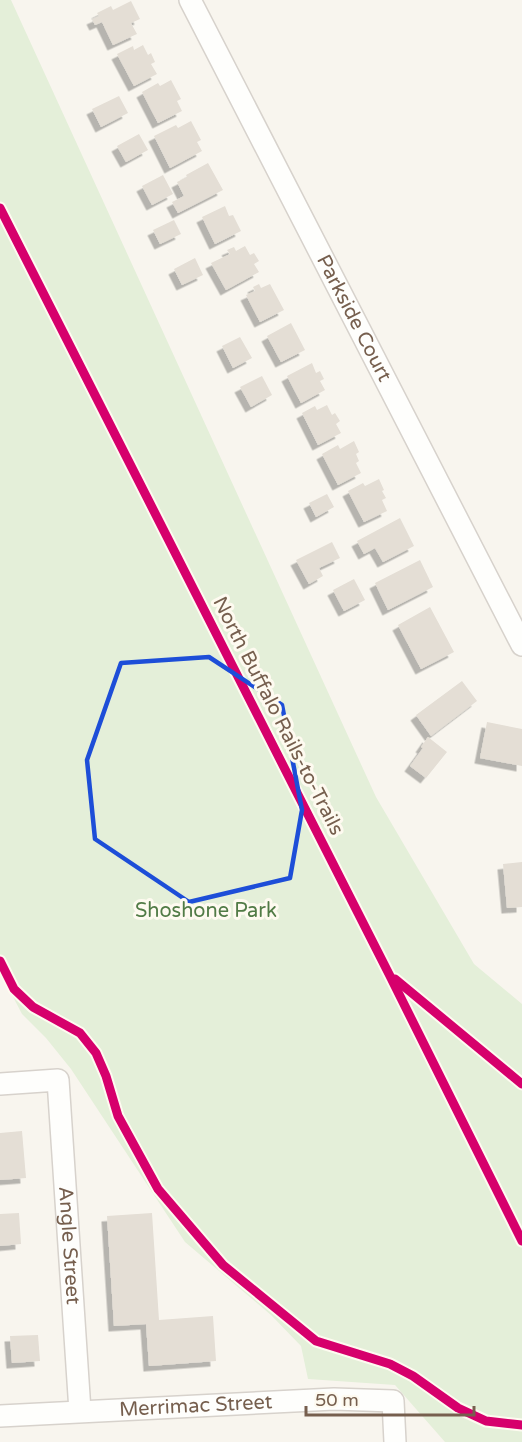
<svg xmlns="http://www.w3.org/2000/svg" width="522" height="1442" font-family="'Varela Round',sans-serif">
<defs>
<filter id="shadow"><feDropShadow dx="-5.5" dy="5.5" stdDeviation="0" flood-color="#0004"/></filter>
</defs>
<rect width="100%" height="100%" fill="#f8f5ee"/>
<path fill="#e4efd9" d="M0,0h11l365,797 98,167 48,40v438h-77l-50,-57 -87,-6 -7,-33 -30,-31 -86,-73 -114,-173 -25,-31 -24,-24 -22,-42z"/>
<g fill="#e4ded5" filter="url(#shadow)">
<path d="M131,1l9,18 -9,4 6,11 -24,11 -11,-23 -7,3 -3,-6 7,-3 -2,-3 14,-7 2,4z"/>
<path d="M143,45l5,10 3,-2 4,9 -4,2 6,10 -23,12 -17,-32 16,-8 1,4z"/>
<path d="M171,80l10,19 -4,2 5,10 -24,12 -16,-31 16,-9 2,3z"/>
<path d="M119,96l9,17 -27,14 -9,-18z"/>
<path d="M191,121l10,19 -4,2 5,9 -32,17 -16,-32 22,-11 2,3z"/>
<path d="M139,134l9,16 -22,12 -9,-16z"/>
<path d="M208,163l15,27 -45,23 -6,-11 12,-6 -7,-14 10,-5 -1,-2z"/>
<path d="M163,175l10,19 -21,11 -10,-19z"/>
<path d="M225,206l4,10 4,-1 8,16 -26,13 -13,-27z"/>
<path d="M174,220l7,14 -21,10 -7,-14z"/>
<path d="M245,246l5,9 4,-2 5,8 -5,3 5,8 -33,18 -15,-27 19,-9 -3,-4 7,-3 2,4z"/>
<path d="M195,258l8,17 -21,10 -8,-16z"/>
<path d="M259,284l2,4 9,-4 14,26 -24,12 -14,-27 9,-4 -2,-4z"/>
<path d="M291,323l14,27 -24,12 -14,-26z"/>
<path d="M240,337l12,21 -19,10 -11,-22z"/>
<path d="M312,363l4,10 4,-2 4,8 -4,2 5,9 -24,13 -14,-27z"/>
<path d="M262,376l10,19 -21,12 -11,-20z"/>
<path d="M327,405l5,10 3,-2 5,8 -4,3 5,9 -23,12 -16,-32 13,-7 2,4z"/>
<path d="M354,441l5,11 -3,2 3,7 -3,2 5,10 -23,12 -16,-31 16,-9 2,4z"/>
<path d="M379,479l5,11 -2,1 4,7 -4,2 5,11 -23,11 -16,-31 15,-8 2,3z"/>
<path d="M327,494l7,13 -18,10 -7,-14z"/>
<path d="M400,518l14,28 -31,16 -8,-14 -11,6 -7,-13z"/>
<path d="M332,542l8,16 -21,10 4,8 -14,8 -13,-24z"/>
<path d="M420,560l13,27 -45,23 -13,-27z"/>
<path d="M354,579l11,21 -21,11 -11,-21z"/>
<path d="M430,607l24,45 -33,17 -23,-44z"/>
<path d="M462,681l15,20 -46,35 -15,-21z"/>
<path d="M487,722l35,7v37l-42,-8z"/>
<path d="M428,737l19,15 -21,26 -16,-12 13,-18 -2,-1z"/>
<path d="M522,862v45l-15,1 -4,-44z"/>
<path d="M22,1131l4,47 -26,2v-47z"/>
<path d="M19,1213l2,31 -21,2v-32z"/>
<path d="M152,1213l7,107 54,-4 3,45 -67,5 -3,-42 -32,2 -7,-110z"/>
<path d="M38,1335l2,26 -28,2 -2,-27z"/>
</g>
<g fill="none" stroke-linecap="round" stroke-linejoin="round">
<g stroke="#d7d2cc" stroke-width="24">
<g id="minor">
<path id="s1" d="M190,0l332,645"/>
<path id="s2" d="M0,1084l58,-4 22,331"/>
<path id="s3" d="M0,1416l334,-17 59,2 2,41"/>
</g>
</g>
<use href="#minor" stroke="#fefefc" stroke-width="21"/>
<g stroke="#fefaf0" stroke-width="13">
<g id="cycleway">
<path d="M0,208l389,766 133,267"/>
<path d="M0,961l14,28 19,18 47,26 16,20 10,23 12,40 40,73 65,76 93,76 74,23 23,12 45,32 28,13 36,4"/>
<path d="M395,979l127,105"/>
</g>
</g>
<use href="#cycleway" stroke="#d6006c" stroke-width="9"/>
</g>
<path fill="none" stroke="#1d4ed8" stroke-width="4.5" stroke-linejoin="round" d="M209,657l73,48 20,105 -12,68 -101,24 -94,-63 -8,-79 34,-97z"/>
<g text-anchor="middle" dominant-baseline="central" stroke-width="6" stroke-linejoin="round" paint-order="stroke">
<g font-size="20" fill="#765f4e" stroke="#fefaf0">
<text stroke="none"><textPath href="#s1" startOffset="358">Parkside Court</textPath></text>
<text transform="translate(278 716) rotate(63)">North Buffalo Rails-to-Trails</text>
<text stroke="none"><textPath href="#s2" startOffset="224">Angle Street</textPath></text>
<text stroke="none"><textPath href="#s3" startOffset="196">Merrimac Street</textPath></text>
</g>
<g font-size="20" fill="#517b46" stroke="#fefaf0">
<text x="206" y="911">Shoshone Park</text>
</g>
</g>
<path d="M306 1406v9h168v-9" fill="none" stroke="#765f4e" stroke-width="3"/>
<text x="315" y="1406" font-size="18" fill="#765f4e" stroke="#fefaf0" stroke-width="4.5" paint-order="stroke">50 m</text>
</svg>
